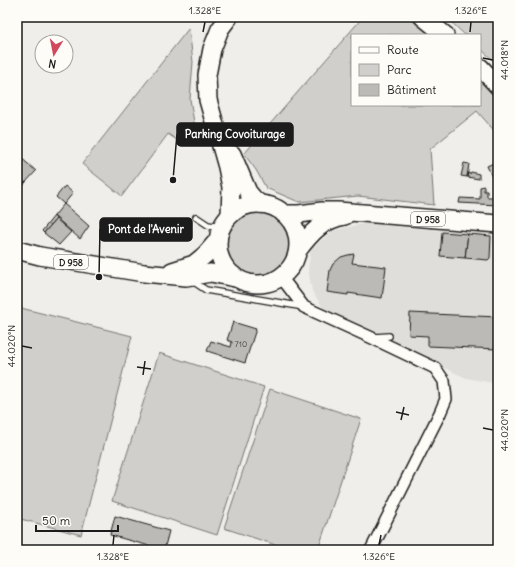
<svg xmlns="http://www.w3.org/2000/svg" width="515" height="567" font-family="Delius,sans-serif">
<rect width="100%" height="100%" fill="#f0eeea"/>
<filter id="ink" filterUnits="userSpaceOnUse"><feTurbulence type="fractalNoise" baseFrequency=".025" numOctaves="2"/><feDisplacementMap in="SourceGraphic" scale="8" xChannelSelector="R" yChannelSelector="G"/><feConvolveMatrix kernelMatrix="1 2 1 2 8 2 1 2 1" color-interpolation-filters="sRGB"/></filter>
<g filter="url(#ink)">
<path fill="#e0deda" d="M367,223l33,4 98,7v150l-32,-6 -141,-67 -13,-20 -4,-22 3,-20 23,-19z"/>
<g fill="#d0cfcc" stroke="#767674">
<path d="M363,17h44l26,18h-81v70h128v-26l18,21v35l-21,-24 -47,38 4,56 -76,-9 -59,6 -33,-14 -10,-18 -12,-16z"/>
<path d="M446,17h47l5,5v43l-18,-17v-13h-15z"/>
<path d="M189,28l4,34 -3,37 5,29 -11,17 -16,-11 -46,62 -40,-32z"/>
<circle cx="257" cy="244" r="32"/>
<path d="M17,307l115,29 -51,199 -64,-17z"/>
<path d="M159,353l105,34 -47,148 -105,-34z"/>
<path d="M270,389l91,30 -43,131h-27l-67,-22z"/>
</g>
<g fill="#bbbab6" stroke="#1c1c1c">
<path d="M19,156l17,15 -11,12 -8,-7v-18z"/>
<path d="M498,161v13l-6,3 -5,-11z"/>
<path d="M464,163l5,1 -2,13 -6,-1z"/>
<path d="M471,172l8,2v5l-12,-2 1,-4 2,1z"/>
<path d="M17,176l8,7 -3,5 -5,-4z"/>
<path d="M65,186l8,7 -9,11 -8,-7z"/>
<path d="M484,186v5h3v6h6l1,-5h4v13l-39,-2 1,-5 20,1v-12z"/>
<path d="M64,204l25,22 -9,13 -26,-23z"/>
<path d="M54,216l2,3 -12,14 -2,-2z"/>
<path d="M56,219l15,13 -12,13 -15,-12z"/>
<path d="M442,232l26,2 -3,24 -25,-2z"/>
<path d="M468,234l23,2 -1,22 -2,2 -23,-2z"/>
<path d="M354,254l-2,9 34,4 -4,31 -34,-5v2l-21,-3 3,-22 3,-6 8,-7 7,-2z"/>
<path d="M410,313l88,4v32l-70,-3v-10l-19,-1z"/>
<path d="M233,322l23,7 -11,34 -38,-12 4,-10 20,6 1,-5 -5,-2z"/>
<path d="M115,516l54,15 -5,19 -54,-15z"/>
</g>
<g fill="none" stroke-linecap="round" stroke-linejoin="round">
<g stroke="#1c1c1c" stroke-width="8">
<g id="lane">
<path d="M196,217l12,8 13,2"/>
<path d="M191,280l15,10 98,17"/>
<path d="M375,337l14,-1"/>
</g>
</g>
<g stroke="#1c1c1c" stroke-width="14">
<path id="street" d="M281,277l23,30 66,30 65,31 9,13 2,18 -6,14 -69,137"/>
</g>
<g stroke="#1c1c1c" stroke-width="20">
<g id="primary">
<path d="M229,17l-9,12 -8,20 -5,26 1,25 19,67 4,20 -1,28"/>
<path d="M423,17l22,18"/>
<path d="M480,67l18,19"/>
<path d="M232,154l16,38 5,6 7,6"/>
<circle cx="258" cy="244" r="40"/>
<path d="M284,214h15l23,-3h16l160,13"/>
<path d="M17,250l23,6 104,17 42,4 25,-4 24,5"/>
<path d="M298,250c13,-17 24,-30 47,-34"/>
<path d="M172,271l22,-7 11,-9 13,-15"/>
</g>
</g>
<use href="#lane" stroke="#fdfcf7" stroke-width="5.5"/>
<use href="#street" stroke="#fdfcf7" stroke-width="11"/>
<use href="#primary" stroke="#fdfcf7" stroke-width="17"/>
</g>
</g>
<path fill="none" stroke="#1c1c1c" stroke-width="1.5" d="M203,32l2,-10M470,32l1,-10M483,58l10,2M22,346l10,2M137,367l14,2M143,375l2,-14M396,412l13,3M401,420l3,-13M483,428l10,2M113,545l1,-10M379,545l2,-10"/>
<g text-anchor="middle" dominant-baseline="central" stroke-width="3.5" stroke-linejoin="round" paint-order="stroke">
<g font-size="8" fill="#444442">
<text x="241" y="344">710</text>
</g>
<g fill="#fdfcf7" stroke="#605f5e" stroke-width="1">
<rect x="411" y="212" width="34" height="14" rx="3"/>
<rect x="54" y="255" width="34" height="14" rx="3"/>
</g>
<g font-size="9" font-weight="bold" fill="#1c1c1c">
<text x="428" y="219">D 958</text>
<text x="71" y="262">D 958</text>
</g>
</g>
<path fill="none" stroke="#1c1c1c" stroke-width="1.5" d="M173 180L177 134M99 277L100 229"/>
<g fill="#1c1c1c" stroke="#fdfcf7" stroke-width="1.5">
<circle cx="173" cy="180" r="4"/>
<circle cx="99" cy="277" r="4"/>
</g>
<g fill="#1c1c1c" stroke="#1c1c1c" stroke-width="1.5">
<rect x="177" y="123" width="116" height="23" rx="4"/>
<rect x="100" y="218" width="92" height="23" rx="4"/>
</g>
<g font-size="11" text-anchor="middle" font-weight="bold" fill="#fff">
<text x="235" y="138">Parking Covoiturage</text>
<text x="146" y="233">Pont de l'Avenir</text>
</g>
<rect width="515" height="567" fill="none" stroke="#fdfcf7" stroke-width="44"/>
<rect x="351" y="34" width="130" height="72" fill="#fdfcf7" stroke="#a3a29f"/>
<rect x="359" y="47" width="20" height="6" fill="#fdfcf7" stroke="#a3a29f"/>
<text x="387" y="54" font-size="12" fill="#1c1c1c">Route</text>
<rect x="359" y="64" width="20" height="12" fill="#d0cfcc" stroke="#a3a29f"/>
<text x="387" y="74" font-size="12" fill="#1c1c1c">Parc</text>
<rect x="359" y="84" width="20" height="12" fill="#bbbab6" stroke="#a3a29f"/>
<text x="387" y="94" font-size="12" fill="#1c1c1c">Bâtiment</text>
<g transform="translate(54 54) rotate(190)"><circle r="19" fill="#fdfcf7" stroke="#a3a29f"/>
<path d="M0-3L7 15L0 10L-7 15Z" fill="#d1495b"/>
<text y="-6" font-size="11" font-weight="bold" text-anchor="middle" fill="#1c1c1c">N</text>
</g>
<path d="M36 525v6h82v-6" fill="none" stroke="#1c1c1c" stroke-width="2"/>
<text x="42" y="525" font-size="12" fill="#1c1c1c" stroke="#fdfcf7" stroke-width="3" paint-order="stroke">50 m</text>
<rect x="22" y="22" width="471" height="523" fill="none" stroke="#1c1c1c" stroke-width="1.5"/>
<g font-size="10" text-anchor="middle" fill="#1c1c1c">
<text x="205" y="14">1.328°E</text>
<text x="471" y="14">1.326°E</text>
<text transform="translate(504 60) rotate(-90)" y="4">44.018°N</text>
<text transform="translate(11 346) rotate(-90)" y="4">44.020°N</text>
<text transform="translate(504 430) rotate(-90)" y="4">44.020°N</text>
<text x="113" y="560">1.328°E</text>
<text x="379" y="560">1.326°E</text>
</g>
</svg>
